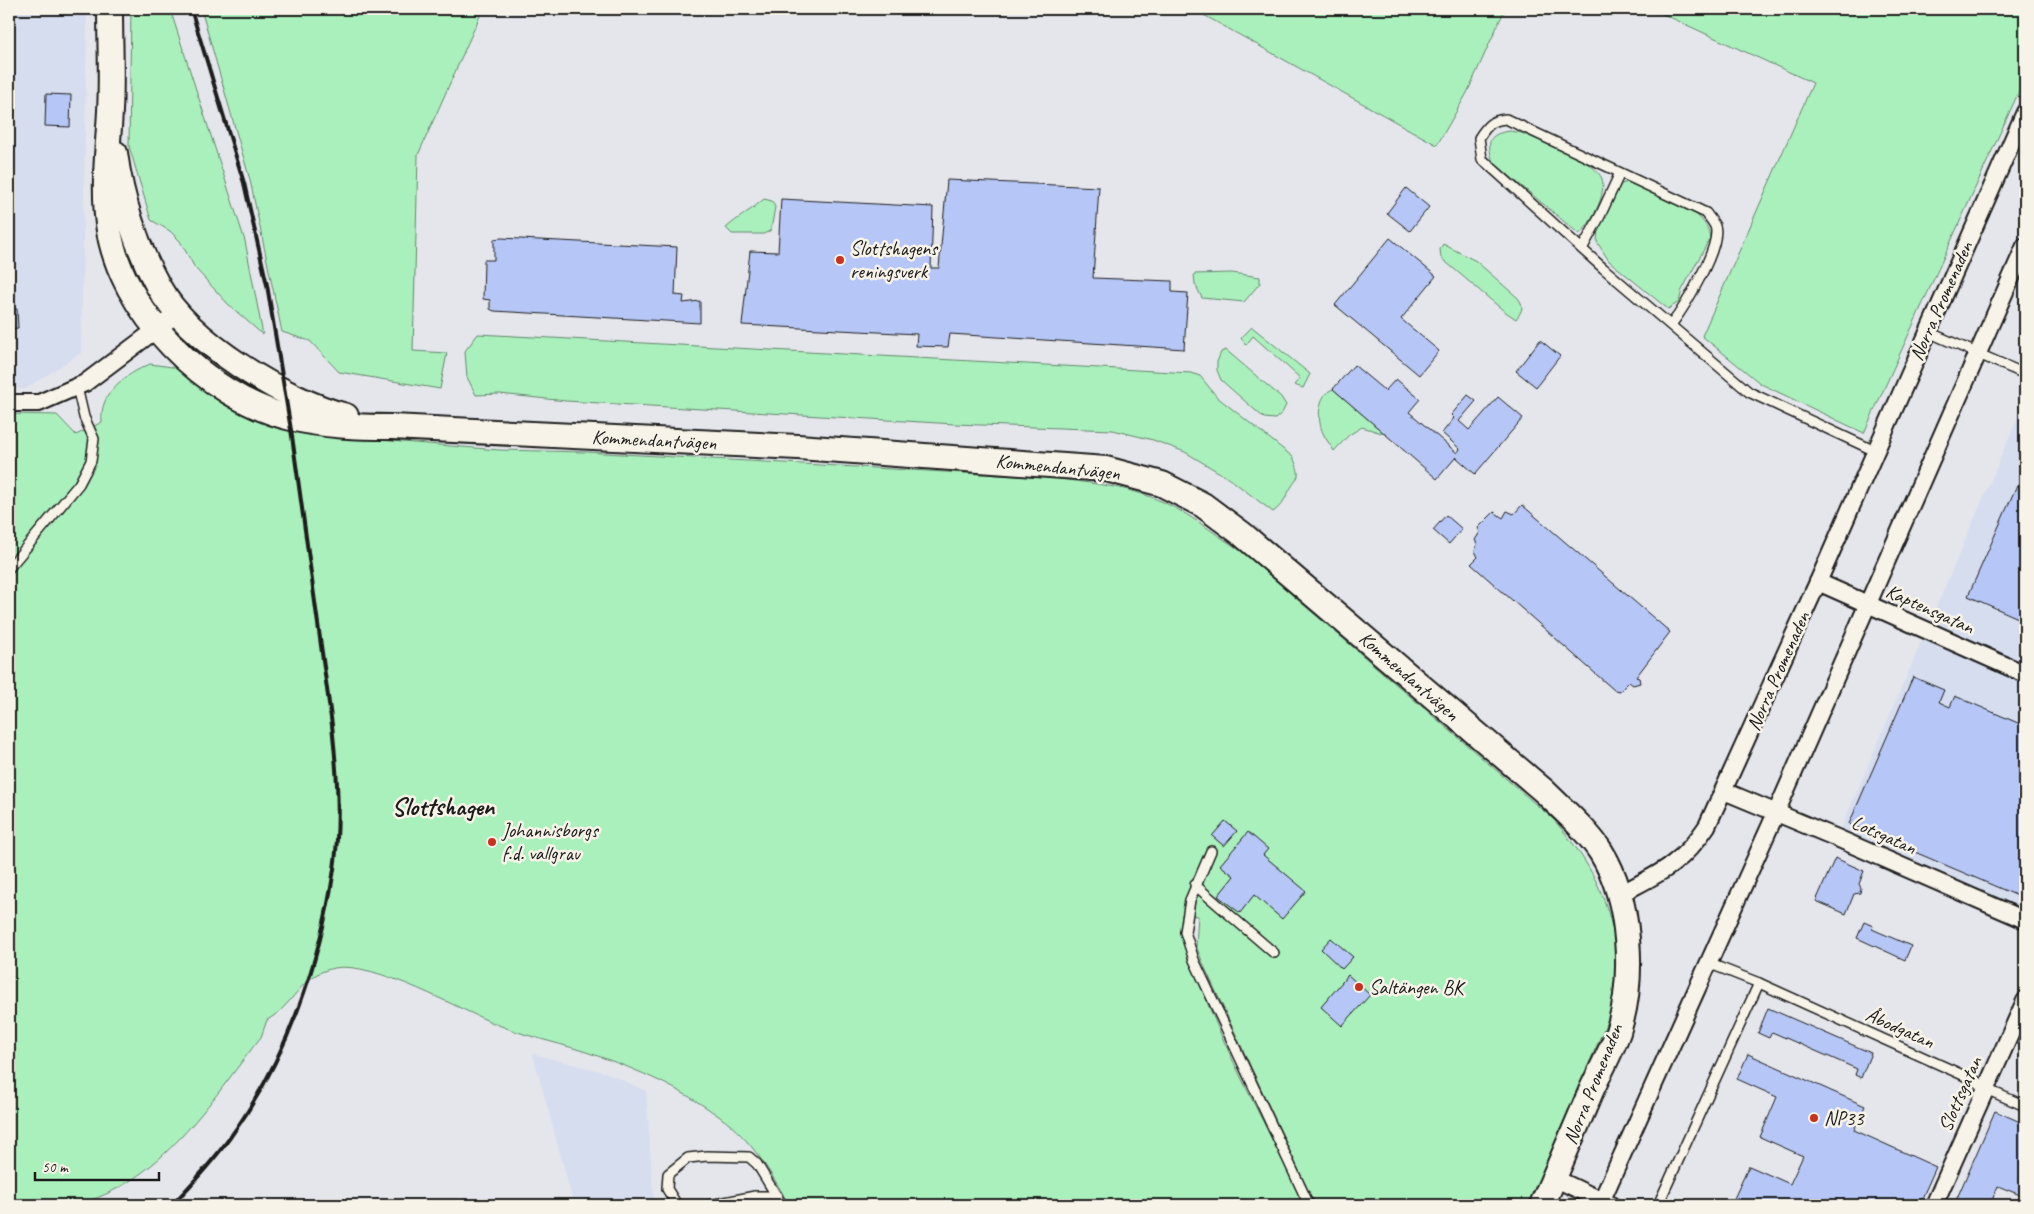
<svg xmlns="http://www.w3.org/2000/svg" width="2034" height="1214" font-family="Caveat,sans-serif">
<rect width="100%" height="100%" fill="#e4e6ec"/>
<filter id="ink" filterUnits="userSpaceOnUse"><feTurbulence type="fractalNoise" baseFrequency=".02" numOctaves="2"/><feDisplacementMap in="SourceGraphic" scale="10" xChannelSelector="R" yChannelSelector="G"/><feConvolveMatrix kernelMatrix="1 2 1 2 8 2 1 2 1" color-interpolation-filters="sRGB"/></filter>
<g filter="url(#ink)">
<g fill="#d6ddef">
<path d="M9,9h77l1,12 -6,332 -56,36h-16z"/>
<path d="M2025,401v519l-188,-82z"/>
<path d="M533,1054l74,19 39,18 8,114h-80z"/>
</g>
<g fill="#aaf0bc" stroke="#63866c">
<path d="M131,9h39l75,232 18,94 -35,-31 -33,-36 -15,-27 -10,-10 -19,-11 -22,-74z"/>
<path d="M201,9h282l-65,146 -5,196 34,2 -7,36 -101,-17 -29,-31 -28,-9 -32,-152z"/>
<path d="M1193,9h312l-38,84 -30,52z"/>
<path d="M1652,9h373v69l-161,355 -103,-49 -59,-48 111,-253z"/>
<path d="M1510,131l12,2c18,8 74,27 80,46 2,7 0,15 -2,22 -5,13 -11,25 -21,33l-86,-72c-6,-20 -6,-28 17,-31z"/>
<path d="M1629,182c25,10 79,26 81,56l-28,52 -3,12 -11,7 -59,-48 -12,-19 1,-13 23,-45z"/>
<path d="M764,199l8,2 3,6 -4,23 -7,4h-32l-6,-6c12,-11 26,-18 38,-29z"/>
<path d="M1443,244l33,17 42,37c6,8 5,12 -2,21l-12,-8 -63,-53 -1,-9z"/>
<path d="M1232,273l28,4v6l-16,19 -42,-4 -7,-14 -1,-10z"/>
<path d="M1252,327l58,47 -7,14 -9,-3 6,-7 -47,-42 -7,9 -5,-7z"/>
<path d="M478,334l713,39 9,3 17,21 76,60c10,23 4,18 -5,36 -5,9 -6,12 -15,19l-43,-33 -45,-27 -32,-12 -40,-10 -158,-6 -389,-23 -66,-7 -24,1 -9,-18 -2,-26z"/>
<path d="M1226,350l55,47 5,8 -4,8 -7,6 -11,-1 -43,-38 -4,-10v-8l4,-10z"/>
<path d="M150,364l30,4 49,38 18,9 21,10 38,9 193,16 87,2 467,26c33,5 66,7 98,19 33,12 61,35 90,54l312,268c50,56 73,115 59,191l-84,195h-213l-110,-237 -9,-22 2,-30 -16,-2c-2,21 8,42 15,62 29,80 72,153 107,229h-515c-18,-33 -38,-66 -69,-88 -38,-28 -81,-47 -125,-62 -31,-11 -64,-17 -94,-29 -40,-15 -127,-66 -167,-58 -35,7 -40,38 -67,52l-6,17c-51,64 -101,148 -187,168 -20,4 -45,0 -65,0v-791l48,1 19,20 26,-13c-3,-30 23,-47 48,-58z"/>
<path d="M1333,389l52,45 -23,-7 -13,8 -15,16c-3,-6 -9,-12 -11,-18 -6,-13 -6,-38 10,-44z"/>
</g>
<g fill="#b6c7f7" stroke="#1c1c1c">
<path d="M46,94l25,1 -1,32 -25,-1z"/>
<path d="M947,180l152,7 -6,91 79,3v11l16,1 -4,56 -234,-15 -2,13 -32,-1 1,-12 -175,-9 8,-74 28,1 3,-53 152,8 -2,61h8z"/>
<path d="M1406,188l23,19 -19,24 -23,-18z"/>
<path d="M501,238l176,9 -2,48 9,1 -1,7 17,-2v22l-206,-12 -4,-2v-9l-7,-1 1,-39h10v-21z"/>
<path d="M1390,238l46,38 -35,43 38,32 -20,24 -84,-70z"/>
<path d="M9,309h8l1,19 -9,1z"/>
<path d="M1540,340l20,16 -24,31 -20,-16z"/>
<path d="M1354,365l31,26 11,-12 24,20 -11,13 48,41 3,-4 -18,-16 12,-15 -3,-3 17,-20 8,6 -17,20 10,9 29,-33 25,21 -48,56 -19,-17 -19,22 -104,-90z"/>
<path d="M2017,485l8,3v150l-7,-3 7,-14 -57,-25z"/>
<path d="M1522,505l148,127 -34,45 3,1 1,5 -7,2 -4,-3 -9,9 -6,-1 -143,-126 7,-7 -3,-6 2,-7 -2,-4 5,-8 -2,-4 16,-16 9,6 4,-7 7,3z"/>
<path d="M1446,515l16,14 -13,15 -16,-14z"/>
<path d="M1913,677l31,13 -5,12 11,5 5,-11 70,30v173l-176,-75z"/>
<path d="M1225,821l12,10 -13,15 -12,-10z"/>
<path d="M1248,832l20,17 -5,6 43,36 -24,28 -28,-24 -14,18 -22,-17 16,-20 -14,-11z"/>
<path d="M1835,858l29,13 -5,13 2,4 -1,5 -6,1 -8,20 -30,-13z"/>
<path d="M1864,922l9,4 -1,3 39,17 -6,14 -48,-22z"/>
<path d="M1331,938l22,19 -11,12 -21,-20z"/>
<path d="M1348,975l22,20 -28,31 -21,-19z"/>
<path d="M1768,1008l103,45 -10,25 -6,-3 2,-6 -85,-37 -3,6 -11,-5z"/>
<path d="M1748,1054l117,52 -11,24 82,37 -17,38h-188l18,-39 41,18 13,-28 -43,-19 17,-40 -40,-18z"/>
<path d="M1995,1111l30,13v73l-27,-11 -8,19h-36z"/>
</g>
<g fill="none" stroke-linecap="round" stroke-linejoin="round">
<g stroke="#1c1c1c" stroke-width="12">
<g id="lane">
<path d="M1582,249l18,-33 20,-43"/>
<path d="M1671,325c13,-17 51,-79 44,-99 -2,-4 -6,-9 -9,-13l-200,-94c-14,1 -19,6 -27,19l3,21 121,109 146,124 126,59"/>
<path d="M1928,332l97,42"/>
<path d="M9,568l70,-84 12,-23 3,-22 -10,-22 -7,-30"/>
<path d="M1211,851l-21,49 -5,32 9,28 115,245"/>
<path d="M1195,885l79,68"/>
<path d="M1759,983l217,98 10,8 39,17"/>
<path d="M677,1205l-10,-16 1,-15 20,-16 19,-2 42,1 8,7 25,41"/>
<path d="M710,1205l45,-9h22"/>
<path d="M1658,1205l101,-222 -51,-20"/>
</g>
</g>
<g stroke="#1c1c1c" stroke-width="20">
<g id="street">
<path d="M9,403h30l46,-20 93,-70"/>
<path d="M1818,582l207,92"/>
<path d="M1724,791l113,47 188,82"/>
<path d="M1620,894c40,-21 61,-29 87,-68l111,-244 207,-470"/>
<path d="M1554,1178l57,27"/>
<path d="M1601,1202l175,-389 249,-567"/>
<path d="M1934,1205l91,-204"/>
</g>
</g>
<g stroke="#1c1c1c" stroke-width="28">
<g id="secondary">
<path d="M110,9c0,34 2,68 0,102 -2,38 -7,75 -2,113 11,87 99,174 183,194 34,8 66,9 101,9l406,20 308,22 56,15 41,21 39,29 302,257c19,19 42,38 57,61 30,48 34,127 17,180 -7,20 -18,39 -27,59 -16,38 -32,76 -49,114"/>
<path d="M115,153c6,45 21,93 43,133 31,56 128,115 188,130"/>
</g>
</g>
<use href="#lane" stroke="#f7f3e8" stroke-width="9"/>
<use href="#street" stroke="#f7f3e8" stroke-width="16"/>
<use href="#secondary" stroke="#f7f3e8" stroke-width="24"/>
<path stroke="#1c1c1c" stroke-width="4" d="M172,1205c20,-21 40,-43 57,-66 57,-78 91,-175 105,-270 7,-48 3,-97 -2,-144l-40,-289 -25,-151 -23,-102 -53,-174"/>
</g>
</g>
<g fill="#c8321e" stroke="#f7f3e8" stroke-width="2">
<circle cx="840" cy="260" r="5"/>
<circle cx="492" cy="842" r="5"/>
<circle cx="1359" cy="987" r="5"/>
<circle cx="1814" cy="1118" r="5"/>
</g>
<g text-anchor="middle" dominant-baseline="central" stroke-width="5" stroke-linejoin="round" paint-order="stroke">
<g font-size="20" fill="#1c1c1c" stroke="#f7f3e8" text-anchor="start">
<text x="850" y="248">Slottshagens<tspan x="850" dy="23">reningsverk</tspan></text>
<text x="502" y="830">Johannisborgs<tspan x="502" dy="23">f.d. vallgrav</tspan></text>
<text x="1369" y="987">Saltängen BK</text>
<text x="1824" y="1118">NP33</text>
</g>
<g font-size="20" fill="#1c1c1c" stroke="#f7f3e8">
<text transform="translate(1941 301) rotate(-66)">Norra Promenaden</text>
<text transform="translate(654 440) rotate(3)">Kommendantvägen</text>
<text transform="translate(1058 467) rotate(6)">Kommendantvägen</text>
<text transform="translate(1930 609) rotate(24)">Kaptensgatan</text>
<text transform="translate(1778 671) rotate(-66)">Norra Promenaden</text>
<text transform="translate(1409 676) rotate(41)">Kommendantvägen</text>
<text transform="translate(1884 835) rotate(24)">Lotsgatan</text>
<text transform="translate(1900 1028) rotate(24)">Åbodgatan</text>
<text transform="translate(1593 1084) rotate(-68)">Norra Promenaden</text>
<text transform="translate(1960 1094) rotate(-66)">Slottsgatan</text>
</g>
<g font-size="25" font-weight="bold" fill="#1c1c1c" stroke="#f7f3e8">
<text x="443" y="807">Slottshagen</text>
</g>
</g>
<rect width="2034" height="1214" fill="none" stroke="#f7f3e8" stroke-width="30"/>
<rect x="15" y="15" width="2004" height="1184" fill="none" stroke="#1c1c1c" stroke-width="2" filter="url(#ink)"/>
<path d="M35 1172v8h124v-8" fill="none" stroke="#1c1c1c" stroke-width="2.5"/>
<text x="42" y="1172" font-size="15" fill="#1c1c1c" stroke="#f7f3e8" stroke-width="4" paint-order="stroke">50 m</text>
</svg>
